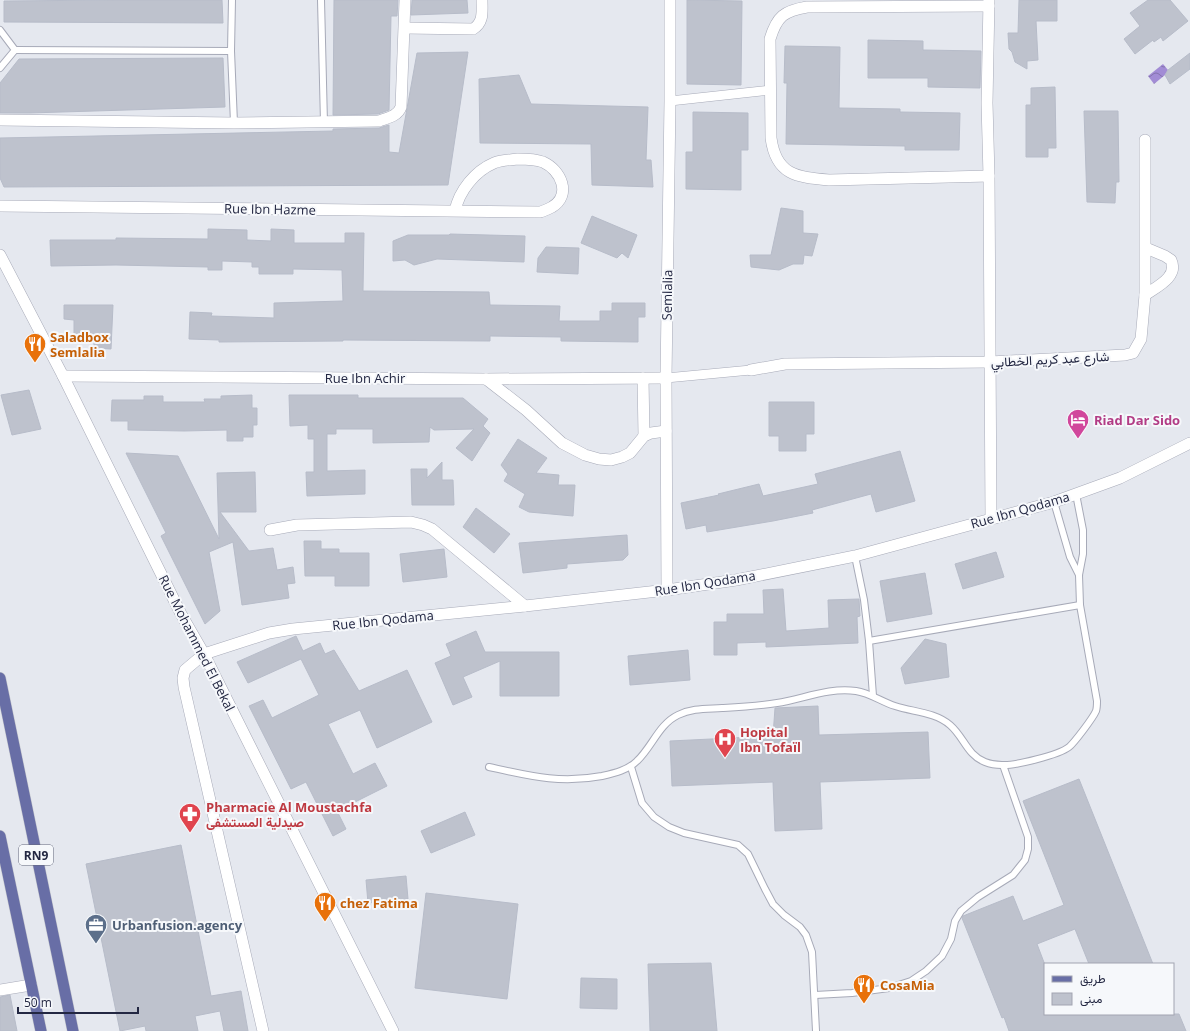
<svg xmlns="http://www.w3.org/2000/svg" width="1190" height="1031" font-family="'Open Sans',Vazirmatn,sans-serif">
<defs>
<pattern id="water-waves" width="16" height="10" patternUnits="userSpaceOnUse"><rect width="16" height="10" fill="#a28cd5"/><path d="M0 5q4-4 8 0t8 0" fill="none" stroke="#8472ae"/></pattern>
</defs>
<rect width="100%" height="100%" fill="#e5e8ef"/>
<path fill="url(#water-waves)" d="M1163,64l5,6 -3,5 -11,9 -6,-8z"/>
<g fill="#bec2cd" stroke="#b7bcc9">
<path d="M114,0h108l1,23 -219,-1v-21z"/>
<path d="M334,0h64l-1,16h-6l-2,94 -11,4 -45,1z"/>
<path d="M412,0h55l1,13 -57,2z"/>
<path d="M687,0l55,1 -1,84 -54,-1z"/>
<path d="M1019,0h38v21h-21l2,39 -11,1v8l-12,-7 -3,-10 -3,-3 -1,-16h10z"/>
<path d="M1148,0h22l18,21 -25,20 -2,-4 -7,5 -1,-2 -18,14 -11,-15 16,-13 -10,-13z"/>
<path d="M868,40l55,1v9l58,1 -1,37 -52,-1v-9h-60z"/>
<path d="M785,46l55,1 -1,61 61,1v3l60,1 -1,37h-54v-4l-119,-2 1,-61h-3z"/>
<path d="M468,52l-20,133 -444,2 -4,-9v-40l333,-7v-2l46,-1 10,-3v27l10,1 18,-100z"/>
<path d="M1190,53v16l-20,15 -5,-9 3,-5z"/>
<path d="M223,58l2,49 -196,6h-29v-30l19,-24z"/>
<path d="M519,75l12,29 117,3 -2,53h5l2,27 -61,-2 -1,-41 -111,-1 -1,-64z"/>
<path d="M1055,87l1,61h-8v9h-22v-52h5v-17z"/>
<path d="M1084,111h34l1,71h-3l-1,21 -28,-1z"/>
<path d="M693,112l55,1v37h-7v40l-55,-1v-37h7z"/>
<path d="M781,208l22,3v22l15,1 -6,22 -8,-1 -1,9h-10l-14,6 -28,-3 -1,-12h21z"/>
<path d="M592,216l45,19 -9,23 -6,-5 -5,5 -36,-15z"/>
<path d="M208,229l39,1v10l24,1v-12l23,1v13h51v-10h19l-1,58 126,1 1,13 70,1 -1,15h41v-10h12v-8h33v14h-7v25l-77,-1v-4l-71,-1v5l-147,-1v1l-124,1v-2l-30,-1 1,-27 22,1 -1,3 63,2v-15l69,-2 -1,-31 -49,-1v5h-34v-7h-7v-5l-30,-1v9h-14v-3l-92,-2 -65,1 -1,-26h66v-2l92,1z"/>
<path d="M450,234l75,2 -1,26 -87,-3 -23,6 -9,-5 -12,1v-20l15,-6h41z"/>
<path d="M546,247l33,1 -1,26 -41,-2 1,-14z"/>
<path d="M64,305h49l-2,44 -17,-1v-9h-20v-19l-10,-1z"/>
<path d="M29,390l12,39 -29,6 -11,-40z"/>
<path d="M252,395v13h5v17h-4v12h-10v4h-16v-11l-43,1 -56,-1v-9h-17l1,-21h32v-4h19v6h42l-1,-3h17v-3z"/>
<path d="M289,395h69v3h105l25,21 -5,7 7,7 -18,28 -16,-13 18,-19 -40,1 -4,-3 -1,15 -56,1v-14h-37v5h-9v37l38,-1v24l-58,2 -1,-24h8v-33h-6v-14l-18,1z"/>
<path d="M769,402h45v32h-8v17h-27v-15h-10z"/>
<path d="M518,439l29,19 -11,15 23,2 -1,10h17l-2,31 -44,-4 -10,-5 6,-13 -21,-13 4,-7 -7,-9z"/>
<path d="M900,451l15,50 -39,11 -5,-18 -59,16 1,3 -40,8 -66,11 -1,-7 -20,4 -5,-26 38,-8 -1,-1 41,-10 4,12 55,-12 -3,-10z"/>
<path d="M126,453l52,3 41,83 -2,-66 38,-1 1,40h-36l29,39 24,-3 4,22 16,-3 2,16 -8,1 2,14 -47,7 -9,-63 -24,10 11,59 -15,13 -44,-88 5,-3z"/>
<path d="M442,462v18h11l1,25h-42l-1,-36h16v9z"/>
<path d="M476,508l34,26 -16,19 -31,-26z"/>
<path d="M627,535l1,20 -5,5 -56,4v4l-44,5 -4,-30z"/>
<path d="M304,541h17v8h18v4h30v33h-34v-10h-30z"/>
<path d="M444,549l3,28 -44,5 -3,-28z"/>
<path d="M996,552l8,25 -41,12 -8,-25z"/>
<path d="M925,573l7,41 -45,8 -7,-41z"/>
<path d="M783,589l3,42 43,-3 -1,-28 31,-1 1,17 -3,1 1,26 -92,4v-5l-29,1v12h-23v-33h13v-8h37l-1,-24z"/>
<path d="M476,631l9,21h74v44h-59v-35l-37,16 9,20 -19,8 -18,-42 16,-7 -5,-12z"/>
<path d="M296,636l7,15 17,-8 5,11 9,-4 25,41 48,-21 25,52 -55,26 -17,-38 -32,14 25,50 22,-11 12,23 -50,25 9,18 -13,7 -27,-54 -15,7 -42,-83 14,-6 9,18 47,-23 -18,-36 -53,24 -11,-21z"/>
<path d="M925,639l21,5 3,33 -44,7 -4,-16z"/>
<path d="M688,650l2,30 -60,5 -2,-29z"/>
<path d="M818,706l1,29 109,-3 2,46 -110,4 2,47 -47,2 -2,-49 -101,4 -2,-45 103,-5 2,-28z"/>
<path d="M1079,779l74,185h-64l-14,-35 -38,15 8,21v49h134l7,17h-177l-5,-14 -2,1 -40,-100 1,-2 50,-20 10,25 41,-16 -41,-104z"/>
<path d="M465,812l10,23 -44,18 -10,-22z"/>
<path d="M181,845l30,151 30,-5 7,40h-24l-4,-20 -25,5 3,15h-52l-1,-5 -25,5 -34,-167z"/>
<path d="M406,876l2,23 -40,4 -2,-23z"/>
<path d="M426,893l92,11 -11,95 -92,-11z"/>
<path d="M711,963l6,68h-67l-2,-67z"/>
<path d="M581,978l36,1v30l-37,-1z"/>
<path d="M10,995l7,36h-17v-34z"/>
</g>
<g fill="none" stroke-linecap="round" stroke-linejoin="round">
<g stroke="#a7aab8" stroke-width="8">
<g id="service">
<path d="M232,0l-1,51 3,72"/>
<path d="M321,0l3,123"/>
<path d="M0,30l15,20 -15,18"/>
<path d="M15,50l216,1"/>
<path d="M1054,502l16,55 9,18"/>
<path d="M855,556l9,44 5,41 4,55"/>
<path d="M869,641l211,-36"/>
<path d="M489,767c41,9 71,17 113,9 13,-3 26,-6 35,-15 15,-14 22,-37 41,-46 14,-7 29,-6 44,-7 18,-1 37,-2 55,-5 26,-4 52,-16 79,-12 14,2 26,11 39,15 18,6 40,6 55,19 14,12 17,30 35,37 5,2 12,3 17,3 12,1 57,-10 67,-18 5,-4 24,-29 27,-36 1,-3 1,-7 1,-10l-17,-96 -1,-30 4,-21v-24l-7,-36"/>
<path d="M631,767l11,36 12,14 15,10 15,6 54,12 10,9 17,35 8,15 11,11 16,12 6,8 6,17 4,79"/>
<path d="M815,995l37,-2 37,-5 22,-7 15,-10 16,-15 9,-17 4,-18 6,-10 17,-14 35,-22 12,-15 3,-11v-12l-25,-72"/>
</g>
</g>
<g stroke="#a7aab8" stroke-width="10">
<g id="pedestrian">
<path d="M670,101l101,-11"/>
<path d="M666,378l85,-8"/>
</g>
</g>
<g stroke="#a7aab8" stroke-width="12">
<g id="minor">
<path d="M989,0l-2,103 2,73 2,343"/>
<path d="M989,6l-182,1c-23,4 -30,9 -37,32l1,99c5,37 25,39 58,42l160,-4"/>
<path d="M405,28l68,1c11,-7 9,-17 9,-29"/>
<path d="M0,120l234,3 145,-2c8,-3 19,-5 22,-14l4,-107"/>
<path d="M0,206l540,6c4,-1 8,-3 12,-5 20,-12 9,-37 -9,-45 -8,-3 -16,-3 -25,-3 -7,1 -17,1 -24,4 -19,8 -35,28 -39,48"/>
<path d="M0,255l63,121 118,238 23,40 189,377"/>
<path d="M1145,295c11,-8 34,-18 26,-35l-6,-4 -19,-8"/>
<path d="M751,370l34,-6 205,-2 135,-7 8,-2 8,-14 4,-44v-155"/>
<path d="M63,376l423,3 180,-1"/>
<path d="M643,378l1,58"/>
<path d="M486,379l40,31 36,33 23,12 14,4 12,1 11,-3 8,-4 14,-17 7,-3 15,-2"/>
<path d="M270,530l27,-5 114,-3 12,3 9,4 93,77"/>
<path d="M667,590l-1,-212 4,-277v-101"/>
<path d="M0,990l31,-5"/>
<path d="M263,1031l-79,-344 -1,-9 2,-8 19,-16 65,-21 24,-4 232,-23 142,-16 69,-10 119,-24 199,-54 66,-24 70,-35"/>
</g>
</g>
<g stroke="#c1c3ca" stroke-width="12">
<g id="primary">
<path d="M0,678l73,353"/>
<path d="M0,836l41,195"/>
</g>
</g>
<use href="#service" stroke="#fff" stroke-width="6"/>
<use href="#pedestrian" stroke="#fff" stroke-width="9"/>
<use href="#minor" stroke="#fff" stroke-width="11"/>
<use href="#primary" stroke="#686ea6" stroke-width="11"/>
</g>
<defs>
<g id="restaurant-pin" transform="scale(1.15)"><path d="M0 17L-7.5 6A9.5 9.5 0 1 1 7.5 6Z" fill="#e8710a" stroke="#f6f8fb"/><path d="M-5-6h1v4h1v-4h1v4h1v-4h1v5L-1.5 .5V6h-2V.5L-5-1ZM5-6V6H3V1.5H1.5Q1.5-4 5-6Z" fill="#fff"/></g>
<g id="hotel-pin" transform="scale(1.15)"><path d="M0 17L-7.5 6A9.5 9.5 0 1 1 7.5 6Z" fill="#d1479c" stroke="#f6f8fb"/><path d="M-6-4.5h1.5V1H6V5H4.5V3h-9V5H-6ZM-4 0a1.8 1.8 0 1 1 3.6 0ZM.5 0V-2.5h3Q6-2.5 6 0Z" fill="#fff"/></g>
<g id="hospital-pin" transform="scale(1.15)"><path d="M0 17L-7.5 6A9.5 9.5 0 1 1 7.5 6Z" fill="#e0444e" stroke="#f6f8fb"/><path d="M-5-5h3v3.5h4V-5h3V5h-3V1.5h-4V5h-3Z" fill="#fff"/></g>
<g id="pharmacy-pin" transform="scale(1.15)"><path d="M0 17L-7.5 6A9.5 9.5 0 1 1 7.5 6Z" fill="#e0444e" stroke="#f6f8fb"/><path d="M-2-6h4v4h4v4h-4v4h-4v-4h-4v-4h4Z" fill="#fff"/></g>
<g id="office-pin" transform="scale(1.15)"><path d="M0 17L-7.5 6A9.5 9.5 0 1 1 7.5 6Z" fill="#5c6f8a" stroke="#f6f8fb"/><path d="M-6-3h4V-5.5h4V-3h4V5H-6ZM-1-4.5V-3h2v-1.5ZM-6 0V1H6V0Z" fill="#fff"/></g>
</defs>
<g fill-rule="evenodd">
<use href="#restaurant-pin" x="35" y="344"/>
<use href="#hotel-pin" x="1078" y="420"/>
<use href="#hospital-pin" x="725" y="739"/>
<use href="#pharmacy-pin" x="190" y="814"/>
<use href="#restaurant-pin" x="325" y="903"/>
<use href="#office-pin" x="96" y="925"/>
<use href="#restaurant-pin" x="864" y="985"/>
</g>
<g text-anchor="middle" dominant-baseline="central" stroke-width="4" stroke-linejoin="round" paint-order="stroke">
<rect fill="#f6f8fb" stroke="#62667a" stroke-width="1" x="19" y="845" width="34" height="20" rx="3"/>
<g font-size="12" font-weight="bold" fill="#232742">
<text x="36" y="855">RN9</text>
</g>
<g font-size="13" fill="#232742" stroke="#f6f8fb">
<text transform="translate(270 209) rotate(1)">Rue Ibn Hazme</text>
<text transform="translate(667 295) rotate(-89)">Semlalia</text>
<text transform="translate(1050 359) rotate(-3)">شارع عبد كريم الخطابي</text>
<text x="365" y="378">Rue Ibn Achir</text>
<text transform="translate(1020 510) rotate(-16)">Rue Ibn Qodama</text>
<text transform="translate(705 583) rotate(-9)">Rue Ibn Qodama</text>
<text transform="translate(383 620) rotate(-6)">Rue Ibn Qodama</text>
<text transform="translate(197 643) rotate(63)">Rue Mohammed El Bekal</text>
</g>
<g font-size="13" font-weight="bold" fill="#c56008" stroke="#f6f8fb" text-anchor="start">
<text x="50" y="337">Saladbox<tspan x="50" dy="15">Semlalia</tspan></text>
<text x="340" y="903">chez Fatima</text>
<text x="880" y="985">CosaMia</text>
</g>
<g font-size="13" font-weight="bold" fill="#b23c85" stroke="#f6f8fb" text-anchor="start">
<text x="1094" y="420">Riad Dar Sido</text>
</g>
<g font-size="13" font-weight="bold" fill="#be3a42" stroke="#f6f8fb" text-anchor="start">
<text x="740" y="732">Hopital<tspan x="740" dy="15">Ibn Tofaïl</tspan></text>
<text x="206" y="807">Pharmacie Al Moustachfa<tspan x="206" dy="15">صيدلية المستشفى</tspan></text>
</g>
<g font-size="13" font-weight="bold" fill="#4e5e75" stroke="#f6f8fb" text-anchor="start">
<text x="112" y="925">Urbanfusion.agency</text>
</g>
</g>
<rect x="1044" y="963" width="130" height="52" fill="#f6f8fb" stroke="#a2a4b1"/>
<rect x="1052" y="976" width="20" height="6" fill="#686ea6" stroke="#a2a4b1"/>
<text x="1080" y="983" font-size="12" fill="#232742">طريق</text>
<rect x="1052" y="993" width="20" height="12" fill="#bec2cd" stroke="#a2a4b1"/>
<text x="1080" y="1003" font-size="12" fill="#232742">مبنى</text>
<path d="M18 1007v6h120v-6" fill="none" stroke="#232742" stroke-width="2"/>
<text x="24" y="1007" font-size="12" fill="#232742" stroke="#f6f8fb" stroke-width="3" paint-order="stroke">50 m</text>
</svg>
